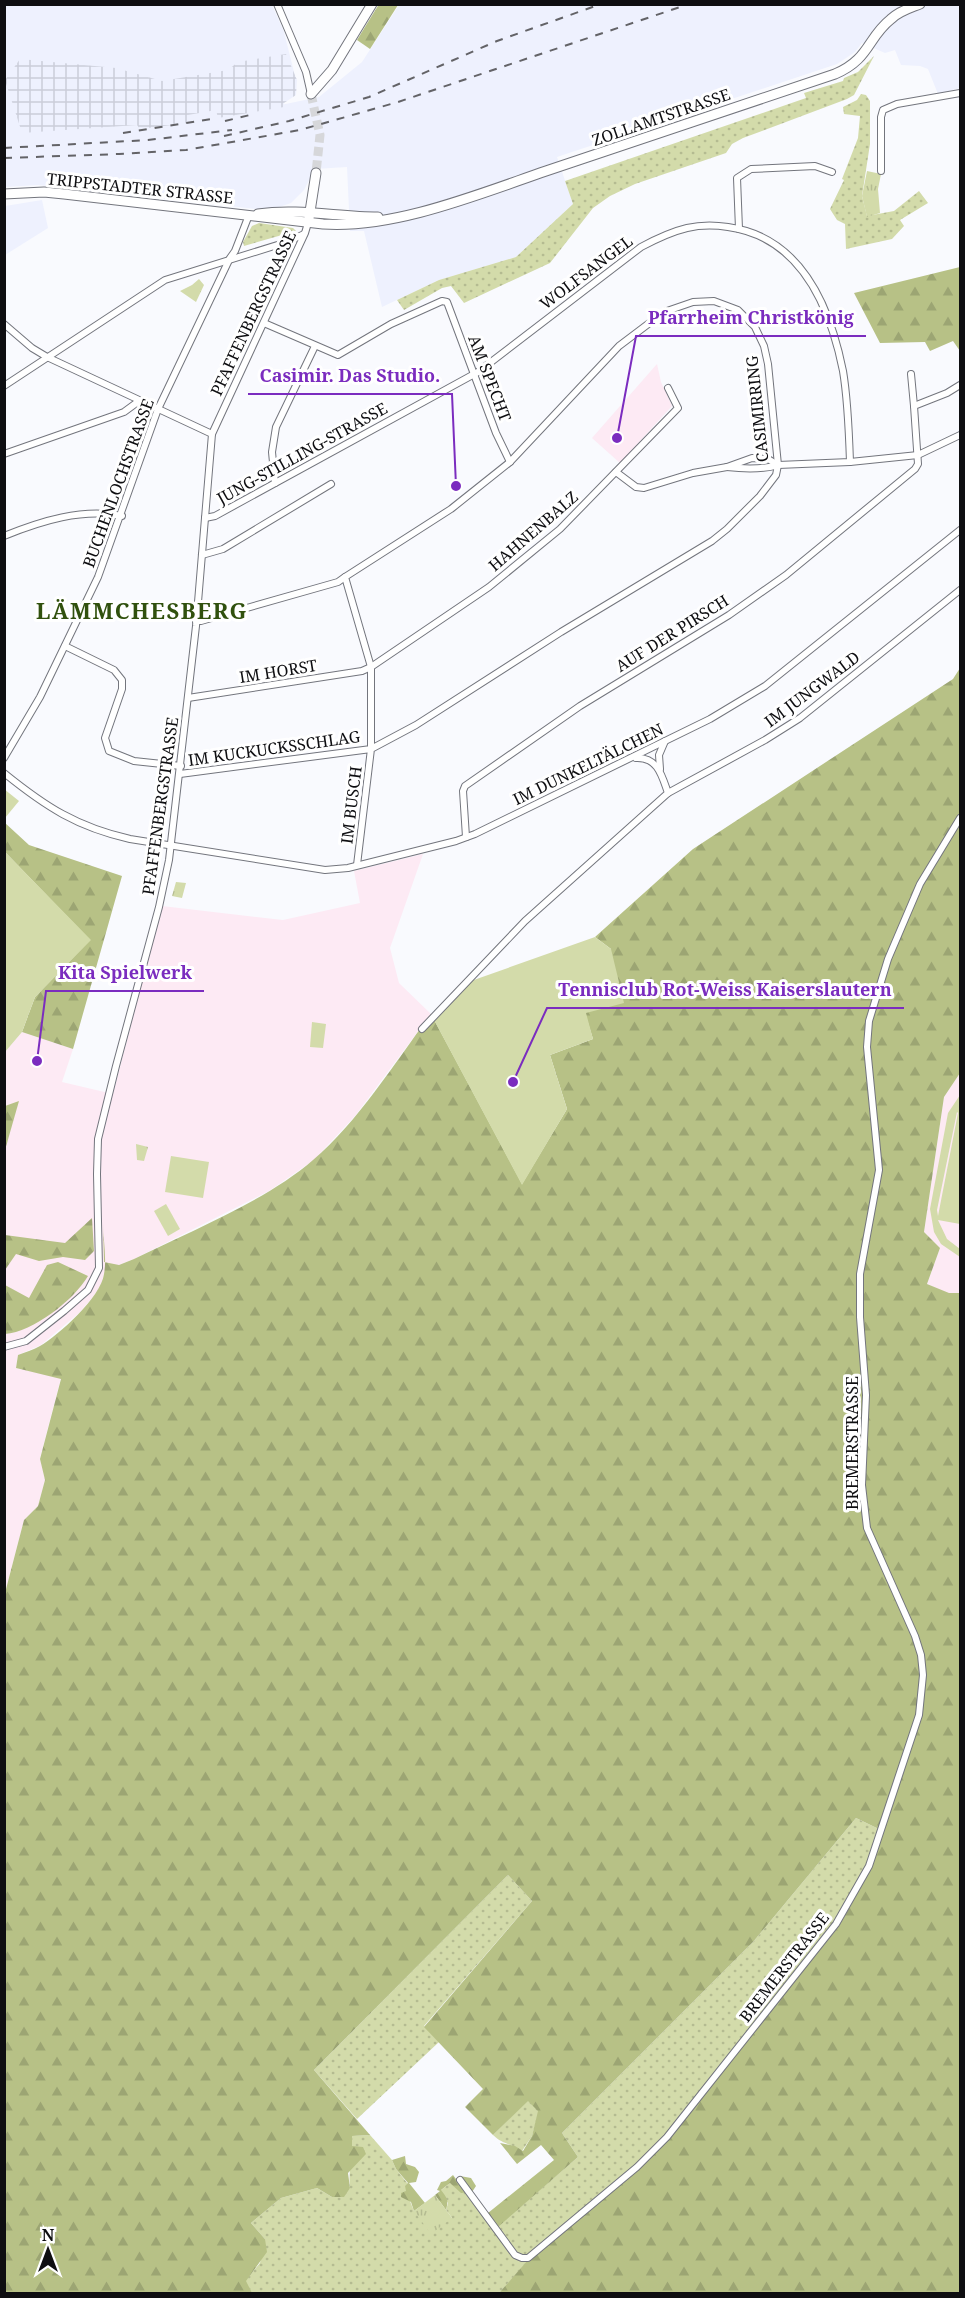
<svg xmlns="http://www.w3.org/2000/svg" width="965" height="2298" font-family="'Noto Serif',serif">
<defs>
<pattern id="industrial-grid" width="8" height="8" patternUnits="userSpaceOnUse" patternTransform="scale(1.5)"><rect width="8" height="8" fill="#eef1fe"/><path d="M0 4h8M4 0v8" fill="none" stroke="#cbcdd9"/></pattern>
<pattern id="grass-dots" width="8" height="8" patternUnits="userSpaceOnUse" patternTransform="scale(1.5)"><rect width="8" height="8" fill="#d3dbaa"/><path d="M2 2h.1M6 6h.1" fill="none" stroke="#b4bb91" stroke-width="1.8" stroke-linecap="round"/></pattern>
<pattern id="forest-firs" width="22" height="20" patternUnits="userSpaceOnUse" patternTransform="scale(1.5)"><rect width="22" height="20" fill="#b7c186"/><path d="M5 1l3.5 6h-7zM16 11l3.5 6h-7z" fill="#9ca573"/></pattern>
<pattern id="park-tufts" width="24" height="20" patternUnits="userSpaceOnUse" patternTransform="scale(1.5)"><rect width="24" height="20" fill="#d3dbaa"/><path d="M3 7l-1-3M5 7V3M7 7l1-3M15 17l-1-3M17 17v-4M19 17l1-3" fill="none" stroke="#b4bb91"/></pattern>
</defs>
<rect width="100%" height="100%" fill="#f9fafe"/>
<g fill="#eef1fe">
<path d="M5,5h267l12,27 12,48 -15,25 38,-8 43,-35 37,-57h561v83l-22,6 -10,-25 -8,-3 -19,-1 -6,-15 -10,3 -23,-10 -7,9 -18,12 -280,93 16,47 -57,53 -77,23 -57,27 -18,-76h-14l-3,-64 -32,2 -11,21 -13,13 -15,5 -19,1 -219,-24 -33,2z"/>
<path d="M42,200l6,28 -43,27v-49z"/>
</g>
<path fill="url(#industrial-grid)" d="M286,54l11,26 -1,15 -12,8v4l-66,11 -2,-8 -28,5v8l-48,6 -3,-4 -115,8 -17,-53 15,-21 96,9 46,13 66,-11 10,-8z"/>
<g fill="#fdeaf4">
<path d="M657,364l4,18 11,24 -52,57 -28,-25z"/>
<path d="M423,854l-33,94 9,35 32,31 -76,102 -41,44 -45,31 -135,68 -15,6 -15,9 -3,11 -8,12 -14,16 -38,32 -23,10 -2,13 45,10 -21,80 5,22 -7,26 -14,14 -19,73v-541l17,-20 51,17 -11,33 51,12 49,-188 121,14 77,-17 -6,-32z"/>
<path d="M960,1073v220l-11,1 -22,-10 13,-36 -16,-16 20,-135z"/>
</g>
<g fill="url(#grass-dots)">
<path d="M874,56l-20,39 -7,4 -104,39 -11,6 -6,9 -91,31 -25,12 -17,12 -43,55 -86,40 -13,-17 -9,2 -38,22 -7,-10 42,-20 77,-23 57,-53 -8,-23 241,-83 -2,-5 39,-12 1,-3 14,-6z"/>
<path d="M861,94l5,1 4,6v43l-8,52 5,20 27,-5 25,-20 9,12 -28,17 4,6 -12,13 -46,10 -1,-25 -8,-4 -7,-11 14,-29 -2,-1 16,-41 2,-22 -16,-2 -1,-7 14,-7z"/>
<path d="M259,223l34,5 3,3 -52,15 -1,-4 9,-16z"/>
<path d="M856,1818l27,13 -16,45 -28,50 -155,194 -40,45 -115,95 -30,33 -247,1 -7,-13 15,-18 5,-24 -14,-16 30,-25 36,-10 15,9 18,-9c-2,-18 3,-34 1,-52l19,-1 22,25 4,9 12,15 -2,7 8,20 38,7 -6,-8 2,-7 -8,-12 10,-8 22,9 26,34 80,-69 -16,-24 191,-191z"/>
<path d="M508,1875l24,26 -108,125 15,16 -82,77 -43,-49z"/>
<path d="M528,2100l11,11 -7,25 -10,15c-10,-7 -20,-7 -29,-16z"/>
</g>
<g fill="url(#forest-firs)">
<path d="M379,4l19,1 -28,44 -13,-9z"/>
<path d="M960,267v84l-7,-10 -23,10 -5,-9 -45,1 -26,-50z"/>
<path d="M960,668v405l-16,24 -20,135 16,16 -13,36 22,9h11v1000h-461l29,-33 116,-95 40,-45 155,-194 28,-50 16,-45 -27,-13 -103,124 -191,191 16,24 -80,70 -10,-14 66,-53 -13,-15 -24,19 -17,-21 15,3 8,5 9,-15 6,-25 -10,-10 -35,34 -28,-28 18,-18 -59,-62 108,-126 -24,-26 -194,195 56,65 -18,1v10l11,1 3,7 -18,19 2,15 -6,9h-12l-15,-9 -36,10 -30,25 14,16 2,13 -21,29 6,12 -247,1v-701l19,-73 14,-14 7,-26 -5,-21 21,-80 -45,-11 2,-13c7,-3 15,-5 22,-9 19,-11 61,-49 64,-72 3,-16 -1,-35 -1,-51l1,39 15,3 15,-6c56,-28 132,-58 179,-99 45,-38 83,-99 118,-146l91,170 45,-75 -17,-54 43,-16 -8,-26 26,-64 -16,-12 98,-88 260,-170z"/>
<path d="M4,822l25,23 93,31 -49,173 -51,-17 13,-35 55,-57 -85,-88z"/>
<path d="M19,1101l-14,49v-44z"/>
<path d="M92,1218l2,33 -9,9 -22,-3 -24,4 -23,-7 -11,16v-35l60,8z"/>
<path d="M58,1262l30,14c-14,24 -55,56 -83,58v-49l24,13 18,-33z"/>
<path d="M405,2156l1,8 9,3 4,5 -3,10 -7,1 16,20 -11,8 -3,-9 -10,-5v-4l5,-2 -1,-5 3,-3 -12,-14 -4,-9z"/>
<path d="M453,2175l3,4 4,-3 11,2 5,8 -4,6 -11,1 -11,-10 -9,7c6,8 8,10 5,20l-11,-15 5,-4 -3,-1 4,-8 5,-1z"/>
</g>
<g fill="url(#park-tufts)">
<path d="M867,171l14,3 -3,15 2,24 -13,4 -5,-21z"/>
<path d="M199,279l5,6 -8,17 -16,-11 12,-6z"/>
<path d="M176,882l10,1 -4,15 -10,-2z"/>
<path d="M136,1144l12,3 -4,14 -7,-1z"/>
<path d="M435,2195l17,23 -21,16 -17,-23z"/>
</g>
<g fill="#d3dbaa" fill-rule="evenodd">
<path d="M4,789l15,12 -14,17h-1z"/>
<path d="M5,852l86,88 -56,57 -13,35 -17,20z"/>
<path d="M595,937l16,12 13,54 -38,10 7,26 -43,16 17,54 -45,76 -88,-165 37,-39z"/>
<path d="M312,1022l14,2 -3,24 -13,-1z"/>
<path d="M960,1095l-1,14 1,1v114l-22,-4 9,19 13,10v8l-19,-13 -7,-12 -4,-23 18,-96zM957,1112l1,1 -20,103 -1,-6z"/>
<path d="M171,1156l38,6 -6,36 -38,-6z"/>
<path d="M166,1204l14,25 -12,7 -14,-25z"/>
</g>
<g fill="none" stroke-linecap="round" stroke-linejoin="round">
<path stroke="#d6d7da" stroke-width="9" stroke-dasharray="9 4.5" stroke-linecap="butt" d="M311,94l9,41 -4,38"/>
<g stroke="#73757d" stroke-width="8">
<g id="minor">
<path d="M277,4l29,68 5,22"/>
<path d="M881,171v-54l2,-7 14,-6 63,-11"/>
<path d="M739,229l-2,-51 14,-9 64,-3 17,6"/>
<path d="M264,323l74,32 53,-31 51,-23 5,1 49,131 14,29"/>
<path d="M4,324l28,24 15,9 165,77"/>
<path d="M911,374l3,32"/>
<path d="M4,386l161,-106 122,-38 17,-8"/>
<path d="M4,454l120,-42 15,-11"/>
<path d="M727,467c17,2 34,3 51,-2l72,-3 68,-7 42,-20"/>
<path d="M616,472l20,15 8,1 49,-15 34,-6 25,-9 16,1 10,6"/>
<path d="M275,483l-3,-31 4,-25 39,-81"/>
<path d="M205,518l10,-2 263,-144 163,-125c15,-8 29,-15 46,-19 13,-3 28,-3 41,-1 73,10 102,79 115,144 5,30 6,61 7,91"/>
<path d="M4,536c37,-15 78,-28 118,-20"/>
<path d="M202,555l21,-6 108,-65"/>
<path d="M196,621h5l137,-39 7,-5"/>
<path d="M65,646l49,24 8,10v9l-17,49 4,13 25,10 47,5"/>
<path d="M188,698l174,-27 9,-4 118,-80 71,-58 118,-121 -10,-20"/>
<path d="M4,758l36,-61 58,-120 60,-168 72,-151 5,-7 14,-36"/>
<path d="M660,769l-1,-14 6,-14"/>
<path d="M4,773c42,34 73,54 126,66l195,31 23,-2 108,-27 19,-7 235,-115 55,-33 195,-156"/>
<path d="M180,774l191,-25 45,-24 145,-93 151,-91 15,-12 33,-33 16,-21 2,-10 -10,-101 -4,-18 -9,-19 -17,-17 -24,-9 -21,1 -29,10 -45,34 -109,116 -59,47 -106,68 26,90v82l-14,116"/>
<path d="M668,793l97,-53 35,-22 160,-128"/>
<path d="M466,837l-3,-46 2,-5 115,-80 149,-91 57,-40 129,-106 3,-5 -4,-58 33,-13 13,-8"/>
<path d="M422,1029l103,-108 143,-128c-6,-17 -10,-36 -32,-35"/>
<path d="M4,1347l22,-6 38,-30 24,-21 11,-22 -2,-94 1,-35 18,-73 43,-159 10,-47 27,-234 16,-192 93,-201 3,-10"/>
<path d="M460,2180l55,75 7,3h6l109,-91 30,-30 169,-213 33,-58 50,-151 4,-40 -2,-20 -6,-19 -48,-108 -5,-43 4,-90 -6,-78v-43l19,-104 -12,-123 2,-26 19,-62 32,-75 40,-66"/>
</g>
</g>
<g stroke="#73757d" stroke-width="11">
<g id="primary">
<path d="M311,94l21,-24 40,-66"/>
<path d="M4,194l40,-2 20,2 259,30c71,5 156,-30 223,-53 97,-32 192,-65 289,-97 35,-15 32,-36 56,-55 8,-8 19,-11 29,-15"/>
<path d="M258,214c40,-6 80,3 120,3"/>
<path d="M309,218l7,-45"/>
</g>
</g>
<use href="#minor" stroke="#fff" stroke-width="6"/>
<use href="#primary" stroke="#fff" stroke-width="9"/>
<g stroke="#636367" stroke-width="2" stroke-dasharray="8 8" stroke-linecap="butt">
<path d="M225,121l25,-6"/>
<path d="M123,133l89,-14"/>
<path d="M224,136l65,-15 80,-24 128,-56 104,-37"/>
<path d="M4,148l144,-8 84,-10"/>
<path d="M4,158l115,-4 67,-4 114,-20 98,-28 291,-98"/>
</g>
</g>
<g text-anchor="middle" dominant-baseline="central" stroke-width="6" stroke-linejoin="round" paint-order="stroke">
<g font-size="16" fill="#0e0e11" stroke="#fff">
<text transform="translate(661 117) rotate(-19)">ZOLLAMTSTRASSE</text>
<text transform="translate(140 188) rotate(6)">TRIPPSTADTER STRASSE</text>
<text transform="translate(586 272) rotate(-37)">WOLFSANGEL</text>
<text transform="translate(253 313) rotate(-65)">PFAFFENBERGSTRASSE</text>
<text transform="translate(490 378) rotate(69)">AM SPECHT</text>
<text transform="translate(757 409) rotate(-96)">CASIMIRRING</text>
<text transform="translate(302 453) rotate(-29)">JUNG-STILLING-STRASSE</text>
<text transform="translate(118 483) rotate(-70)">BUCHENLOCHSTRASSE</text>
<text transform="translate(533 531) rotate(-41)">HAHNENBALZ</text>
<text transform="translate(672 633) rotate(-32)">AUF DER PIRSCH</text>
<text transform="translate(278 671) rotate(-9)">IM HORST</text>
<text transform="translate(812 689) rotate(-37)">IM JUNGWALD</text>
<text transform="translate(274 748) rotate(-8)">IM KUCKUCKSSCHLAG</text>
<text transform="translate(588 764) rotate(-26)">IM DUNKELTÄLCHEN</text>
<text transform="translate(351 805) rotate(-83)">IM BUSCH</text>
<text transform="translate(160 806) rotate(-82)">PFAFFENBERGSTRASSE</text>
<text transform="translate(852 1443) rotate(-90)">BREMERSTRASSE</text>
<text transform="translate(784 1967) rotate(-52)">BREMERSTRASSE</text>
</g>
<g font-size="22" font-weight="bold" letter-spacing="1.5" fill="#31510e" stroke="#fff">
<text x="142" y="610">LÄMMCHESBERG</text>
</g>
</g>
<path fill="none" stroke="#7b2cbf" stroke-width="2" d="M617 438L636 336H866M456 486L452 394H248M37 1061L46 991H204M513 1082L547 1008H904"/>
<g fill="#7b2cbf" stroke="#fff" stroke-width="2">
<circle cx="617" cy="438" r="6"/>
<circle cx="456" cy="486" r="6"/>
<circle cx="37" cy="1061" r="6"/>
<circle cx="513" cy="1082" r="6"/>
</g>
<g font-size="18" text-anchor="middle" font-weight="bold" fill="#7b2cbf" stroke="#fff" stroke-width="6" stroke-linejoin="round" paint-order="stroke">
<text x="751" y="324">Pfarrheim Christkönig</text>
<text x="350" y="382">Casimir. Das Studio.</text>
<text x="125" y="979">Kita Spielwerk</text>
<text x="725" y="996">Tennisclub Rot-Weiss Kaiserslautern</text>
</g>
<rect width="965" height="2298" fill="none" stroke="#0e0e11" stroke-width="12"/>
<g transform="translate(48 2250)" stroke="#ffffff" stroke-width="4.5" paint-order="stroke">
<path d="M0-4.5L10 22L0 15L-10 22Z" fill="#0e0e11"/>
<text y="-9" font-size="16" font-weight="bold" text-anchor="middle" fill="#0e0e11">N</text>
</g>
</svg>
